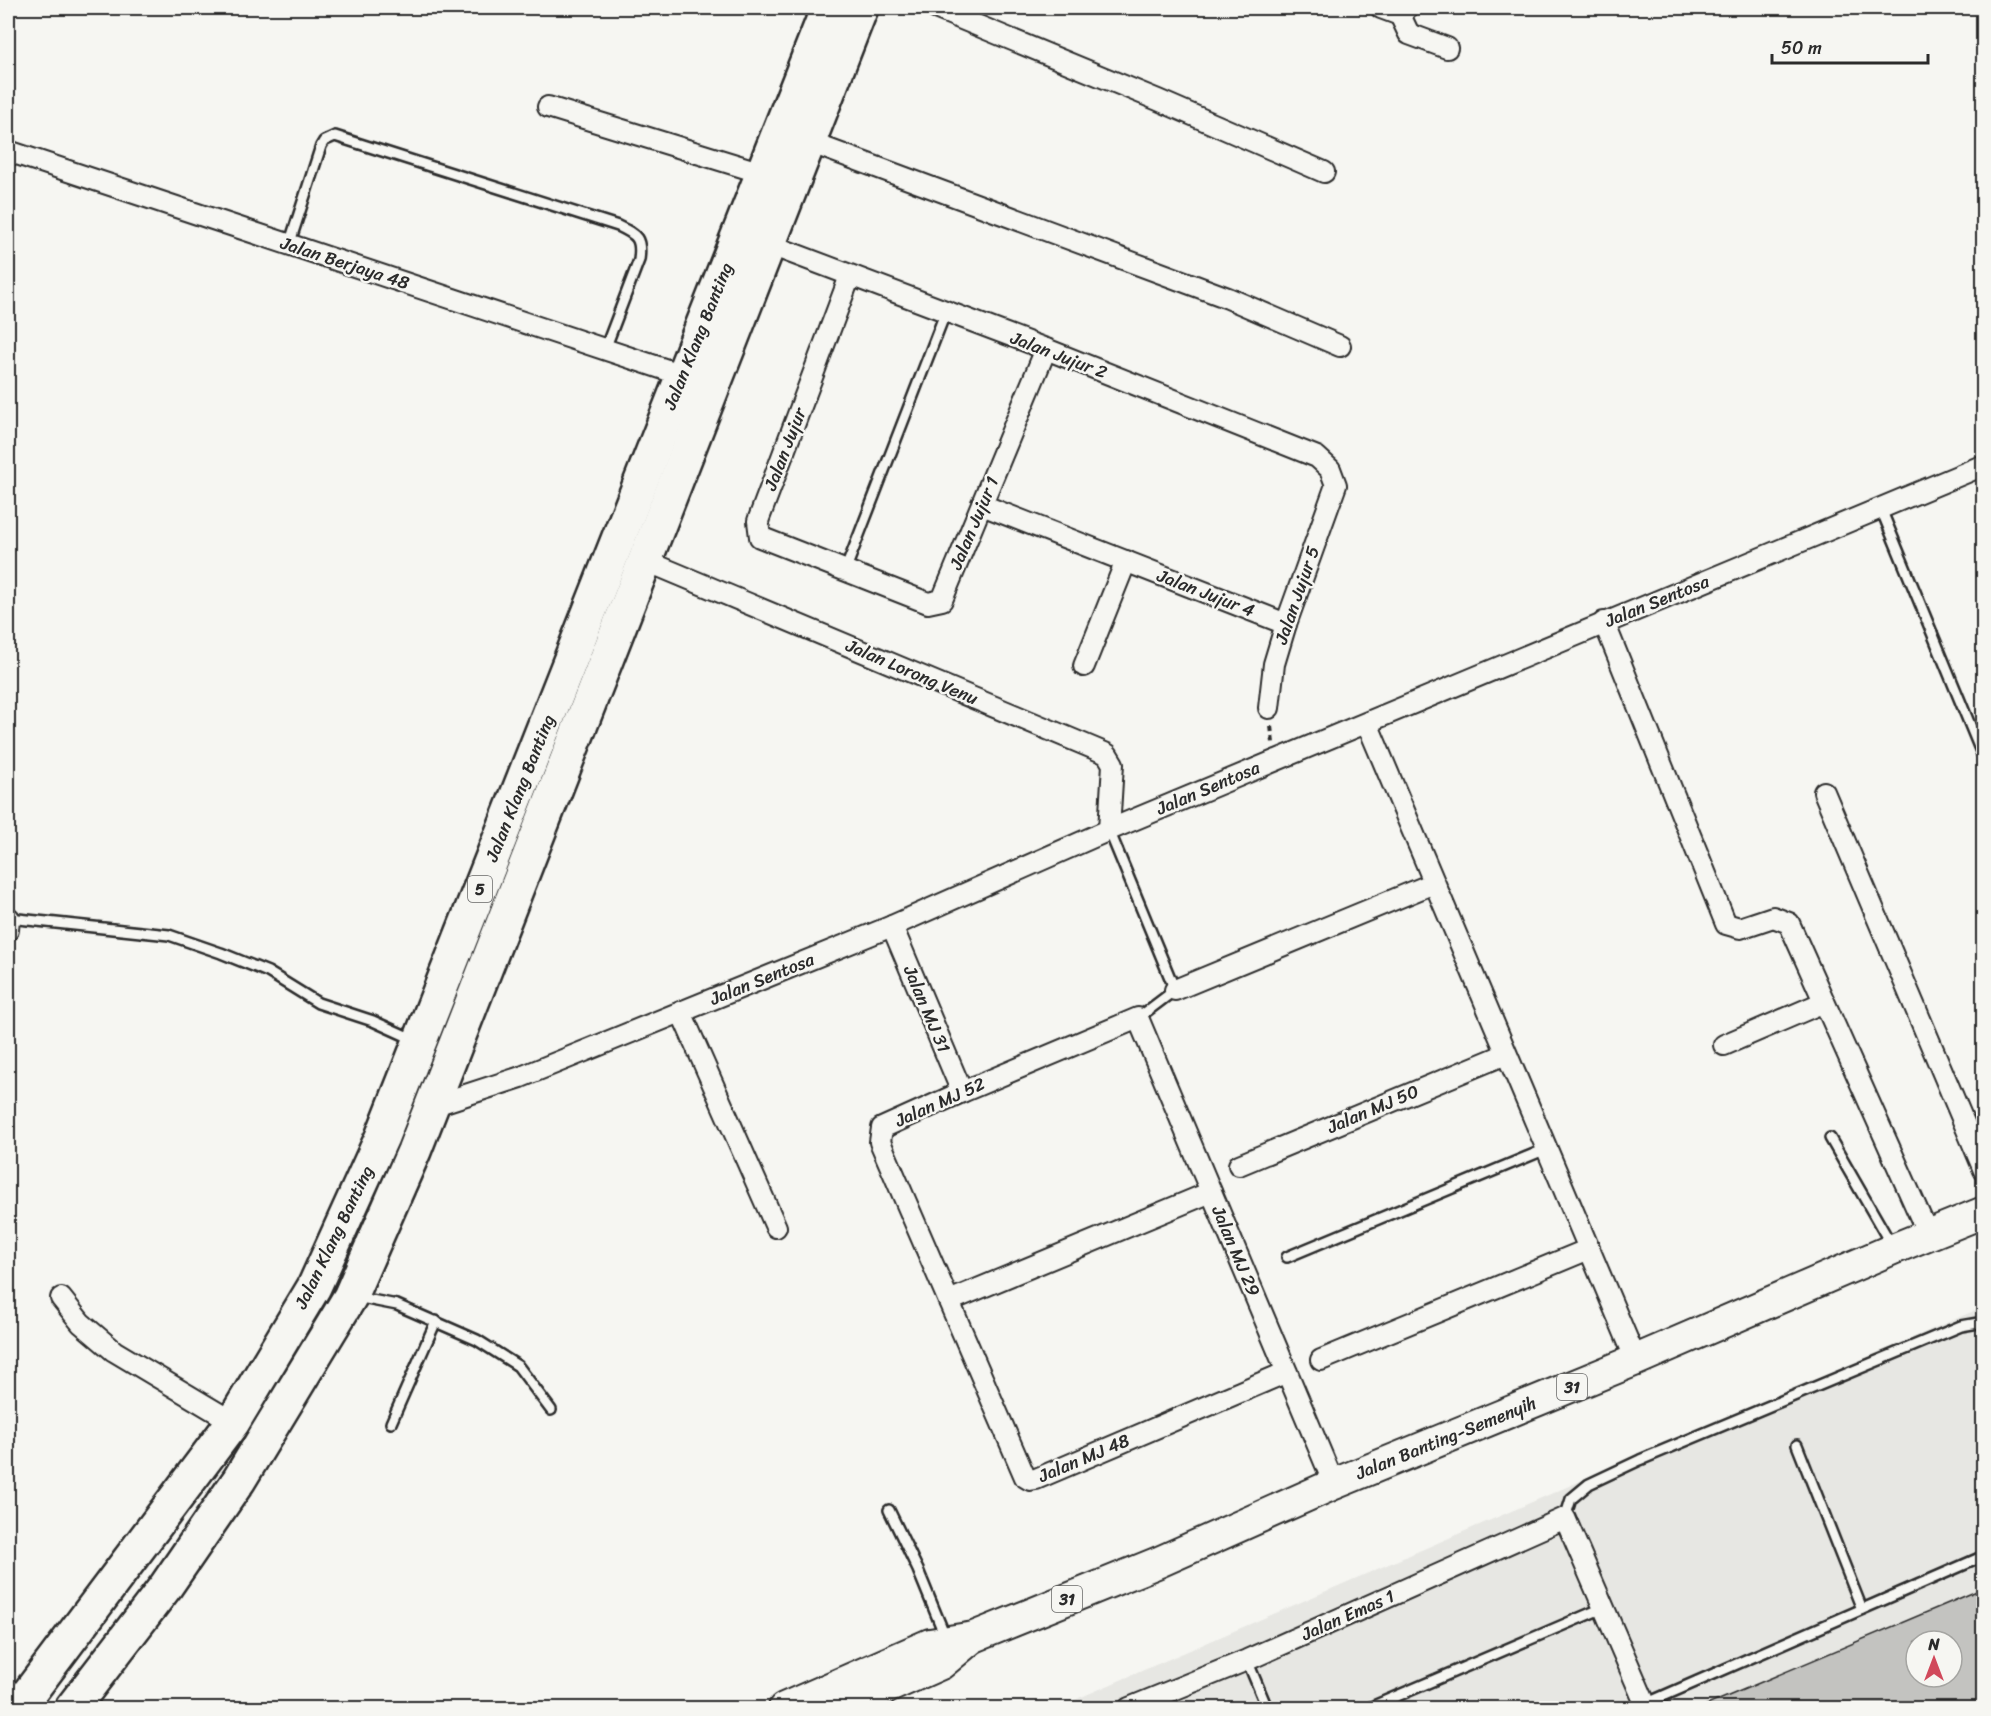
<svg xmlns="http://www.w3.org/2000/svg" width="1991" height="1716" font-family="Sriracha,sans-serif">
<defs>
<filter id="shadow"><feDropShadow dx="5.5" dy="5.5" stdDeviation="3" flood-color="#0004"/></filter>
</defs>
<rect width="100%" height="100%" fill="#f6f6f2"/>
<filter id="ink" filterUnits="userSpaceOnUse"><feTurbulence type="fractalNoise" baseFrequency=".0167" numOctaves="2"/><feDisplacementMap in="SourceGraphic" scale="12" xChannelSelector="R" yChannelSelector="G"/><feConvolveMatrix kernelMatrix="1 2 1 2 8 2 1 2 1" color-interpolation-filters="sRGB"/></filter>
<g filter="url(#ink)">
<path fill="#e7e7e3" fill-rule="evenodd" d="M1983,1307v401h-927zM1916,1641h36v36h-36z"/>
<path fill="#c3c3c0" stroke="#2b2b2b" stroke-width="1.5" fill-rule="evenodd" filter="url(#shadow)" d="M1984,1588v120h-284zM1916,1641h36v36h-36z"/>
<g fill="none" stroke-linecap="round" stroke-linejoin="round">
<g stroke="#2b2b2b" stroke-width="14">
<g id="lane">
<path d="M289,245l32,-99 3,-5 11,-5 283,90c19,9 24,12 21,34l-34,89"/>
<path d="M1881,509l103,250"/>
<path d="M845,571l101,-260"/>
<path d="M1109,830l66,160 -37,28"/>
<path d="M9,918l160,17 52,18 47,19 50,31 55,18 42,19"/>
<path d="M1830,1138l62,108"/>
<path d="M1287,1257l259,-108"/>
<path d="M356,1297l41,8 80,35 41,26 33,44"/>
<path d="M391,1423l45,-102"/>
<path d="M1797,1445l65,164"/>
<path d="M889,1510l29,60 27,66"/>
<path d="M1565,1518l6,-19 18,-15 51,-24 321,-134 23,-4"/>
<path d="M1247,1660l20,48"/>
<path d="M1645,1704l339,-148"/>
<path d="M1369,1708l234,-100"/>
</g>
</g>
<g stroke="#2b2b2b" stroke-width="24">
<g id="street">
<path d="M935,8l223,92 166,72"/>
<path d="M1381,8l19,7 7,-7"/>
<path d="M1400,15l9,19 38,14"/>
<path d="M548,107l214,66"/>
<path d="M809,142l419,156 112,48"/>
<path d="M8,151l674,224"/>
<path d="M768,244l278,105 271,108 13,12 6,16 -50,139 -12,40 -5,44"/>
<path d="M850,276l-92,245 2,16 168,66 14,-3 104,-251"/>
<path d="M982,505l304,119"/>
<path d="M644,560l463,194 6,10 -4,66"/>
<path d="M1604,622l122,302 14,4 33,-11 16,6 139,311"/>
<path d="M1084,666l42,-105"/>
<path d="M1367,723l269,637"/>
<path d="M1824,792l160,378"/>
<path d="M8,918h1l-1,12"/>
<path d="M892,926l70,166"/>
<path d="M1175,990l259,-107"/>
<path d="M681,1012l95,215"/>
<path d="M1724,1045l100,-43"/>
<path d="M432,1106l89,-29 371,-151 217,-96 875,-365"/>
<path d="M1239,1165l267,-111"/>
<path d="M61,1298l20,25 33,28 119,71"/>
<path d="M949,1301l262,-109"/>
<path d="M1321,1360l268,-111"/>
<path d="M1287,1372l-251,107 -6,1 -5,-3 -145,-335 2,-14 80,-36 176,-74 196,466"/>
<path d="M1129,1708l118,-48 318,-142 82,190"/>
</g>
</g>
<g stroke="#2b2b2b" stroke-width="34">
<g id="primary">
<path d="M784,1708l146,-64 44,-7 185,-75 175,-78 302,-124 257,-111 91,-37"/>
<path d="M842,1708l99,-44 31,-26"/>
</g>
</g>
<g stroke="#2b2b2b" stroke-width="38">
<g id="highway">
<path d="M18,1708l215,-286 81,-135 68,-150 446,-1129"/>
<path d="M72,1708l94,-122 73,-106 111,-183 64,-146 447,-1143"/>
</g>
</g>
<path stroke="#2b2b2b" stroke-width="4" stroke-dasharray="6 4.5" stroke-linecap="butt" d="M1271,726l2,17"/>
<use href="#lane" stroke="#f6f6f2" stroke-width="9"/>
<use href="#street" stroke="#f6f6f2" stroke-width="20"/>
<use href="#primary" stroke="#f6f6f2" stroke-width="30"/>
<use href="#highway" stroke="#f6f6f2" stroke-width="33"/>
</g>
</g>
<g text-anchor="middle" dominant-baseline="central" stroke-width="5" stroke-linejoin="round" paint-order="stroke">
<g fill="#f6f6f2" stroke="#686867" stroke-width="1.5">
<rect x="468" y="876" width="24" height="26" rx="4.5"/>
<rect x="1557" y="1374" width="30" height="26" rx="4.5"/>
<rect x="1052" y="1586" width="30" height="26" rx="4.5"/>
</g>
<g font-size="16" font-weight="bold" fill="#2b2b2b">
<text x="480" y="889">5</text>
<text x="1572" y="1387">31</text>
<text x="1067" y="1599">31</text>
</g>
<g font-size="18" fill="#2b2b2b" stroke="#f6f6f2">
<text transform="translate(345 263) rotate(18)">Jalan Berjaya 48</text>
<text transform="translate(698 336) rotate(-68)">Jalan Klang Banting</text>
<text transform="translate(1059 355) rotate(21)">Jalan Jujur 2</text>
<text transform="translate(785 449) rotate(-69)">Jalan Jujur</text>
<text transform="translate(974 523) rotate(-67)">Jalan Jujur 1</text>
<text transform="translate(1206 593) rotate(21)">Jalan Jujur 4</text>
<text transform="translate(1297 595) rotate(-71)">Jalan Jujur 5</text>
<text transform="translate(1657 601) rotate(-22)">Jalan Sentosa</text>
<text transform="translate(912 672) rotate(23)">Jalan Lorong Venu</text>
<text transform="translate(520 788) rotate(-68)">Jalan Klang Banting</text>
<text transform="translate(1208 788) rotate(-23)">Jalan Sentosa</text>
<text transform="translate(762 979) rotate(-22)">Jalan Sentosa</text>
<text transform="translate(927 1009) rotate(67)">Jalan MJ 31</text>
<text transform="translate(940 1102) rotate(-24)">Jalan MJ 52</text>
<text transform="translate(1373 1109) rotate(-23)">Jalan MJ 50</text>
<text transform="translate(334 1237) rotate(-64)">Jalan Klang Banting</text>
<text transform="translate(1236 1251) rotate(67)">Jalan MJ 29</text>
<text transform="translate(1446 1438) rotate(-22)">Jalan Banting-Semenyih</text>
<text transform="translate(1084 1458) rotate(-23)">Jalan MJ 48</text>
<text transform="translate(1348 1615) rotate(-24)">Jalan Emas 1</text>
</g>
</g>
<rect width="1991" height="1716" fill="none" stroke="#f6f6f2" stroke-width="30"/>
<rect x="15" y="15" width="1961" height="1686" fill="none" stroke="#2b2b2b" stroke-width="2" filter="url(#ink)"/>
<g transform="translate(1934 1659)"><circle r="28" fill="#f6f6f2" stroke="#a5a5a2" stroke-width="1.5"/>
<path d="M0-4.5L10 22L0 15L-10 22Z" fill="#d1495b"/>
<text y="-9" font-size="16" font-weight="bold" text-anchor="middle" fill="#2b2b2b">N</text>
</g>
<path d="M1772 54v9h156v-9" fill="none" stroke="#2b2b2b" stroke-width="3"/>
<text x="1781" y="54" font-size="18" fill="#2b2b2b" stroke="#f6f6f2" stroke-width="4.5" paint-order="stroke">50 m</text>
</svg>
